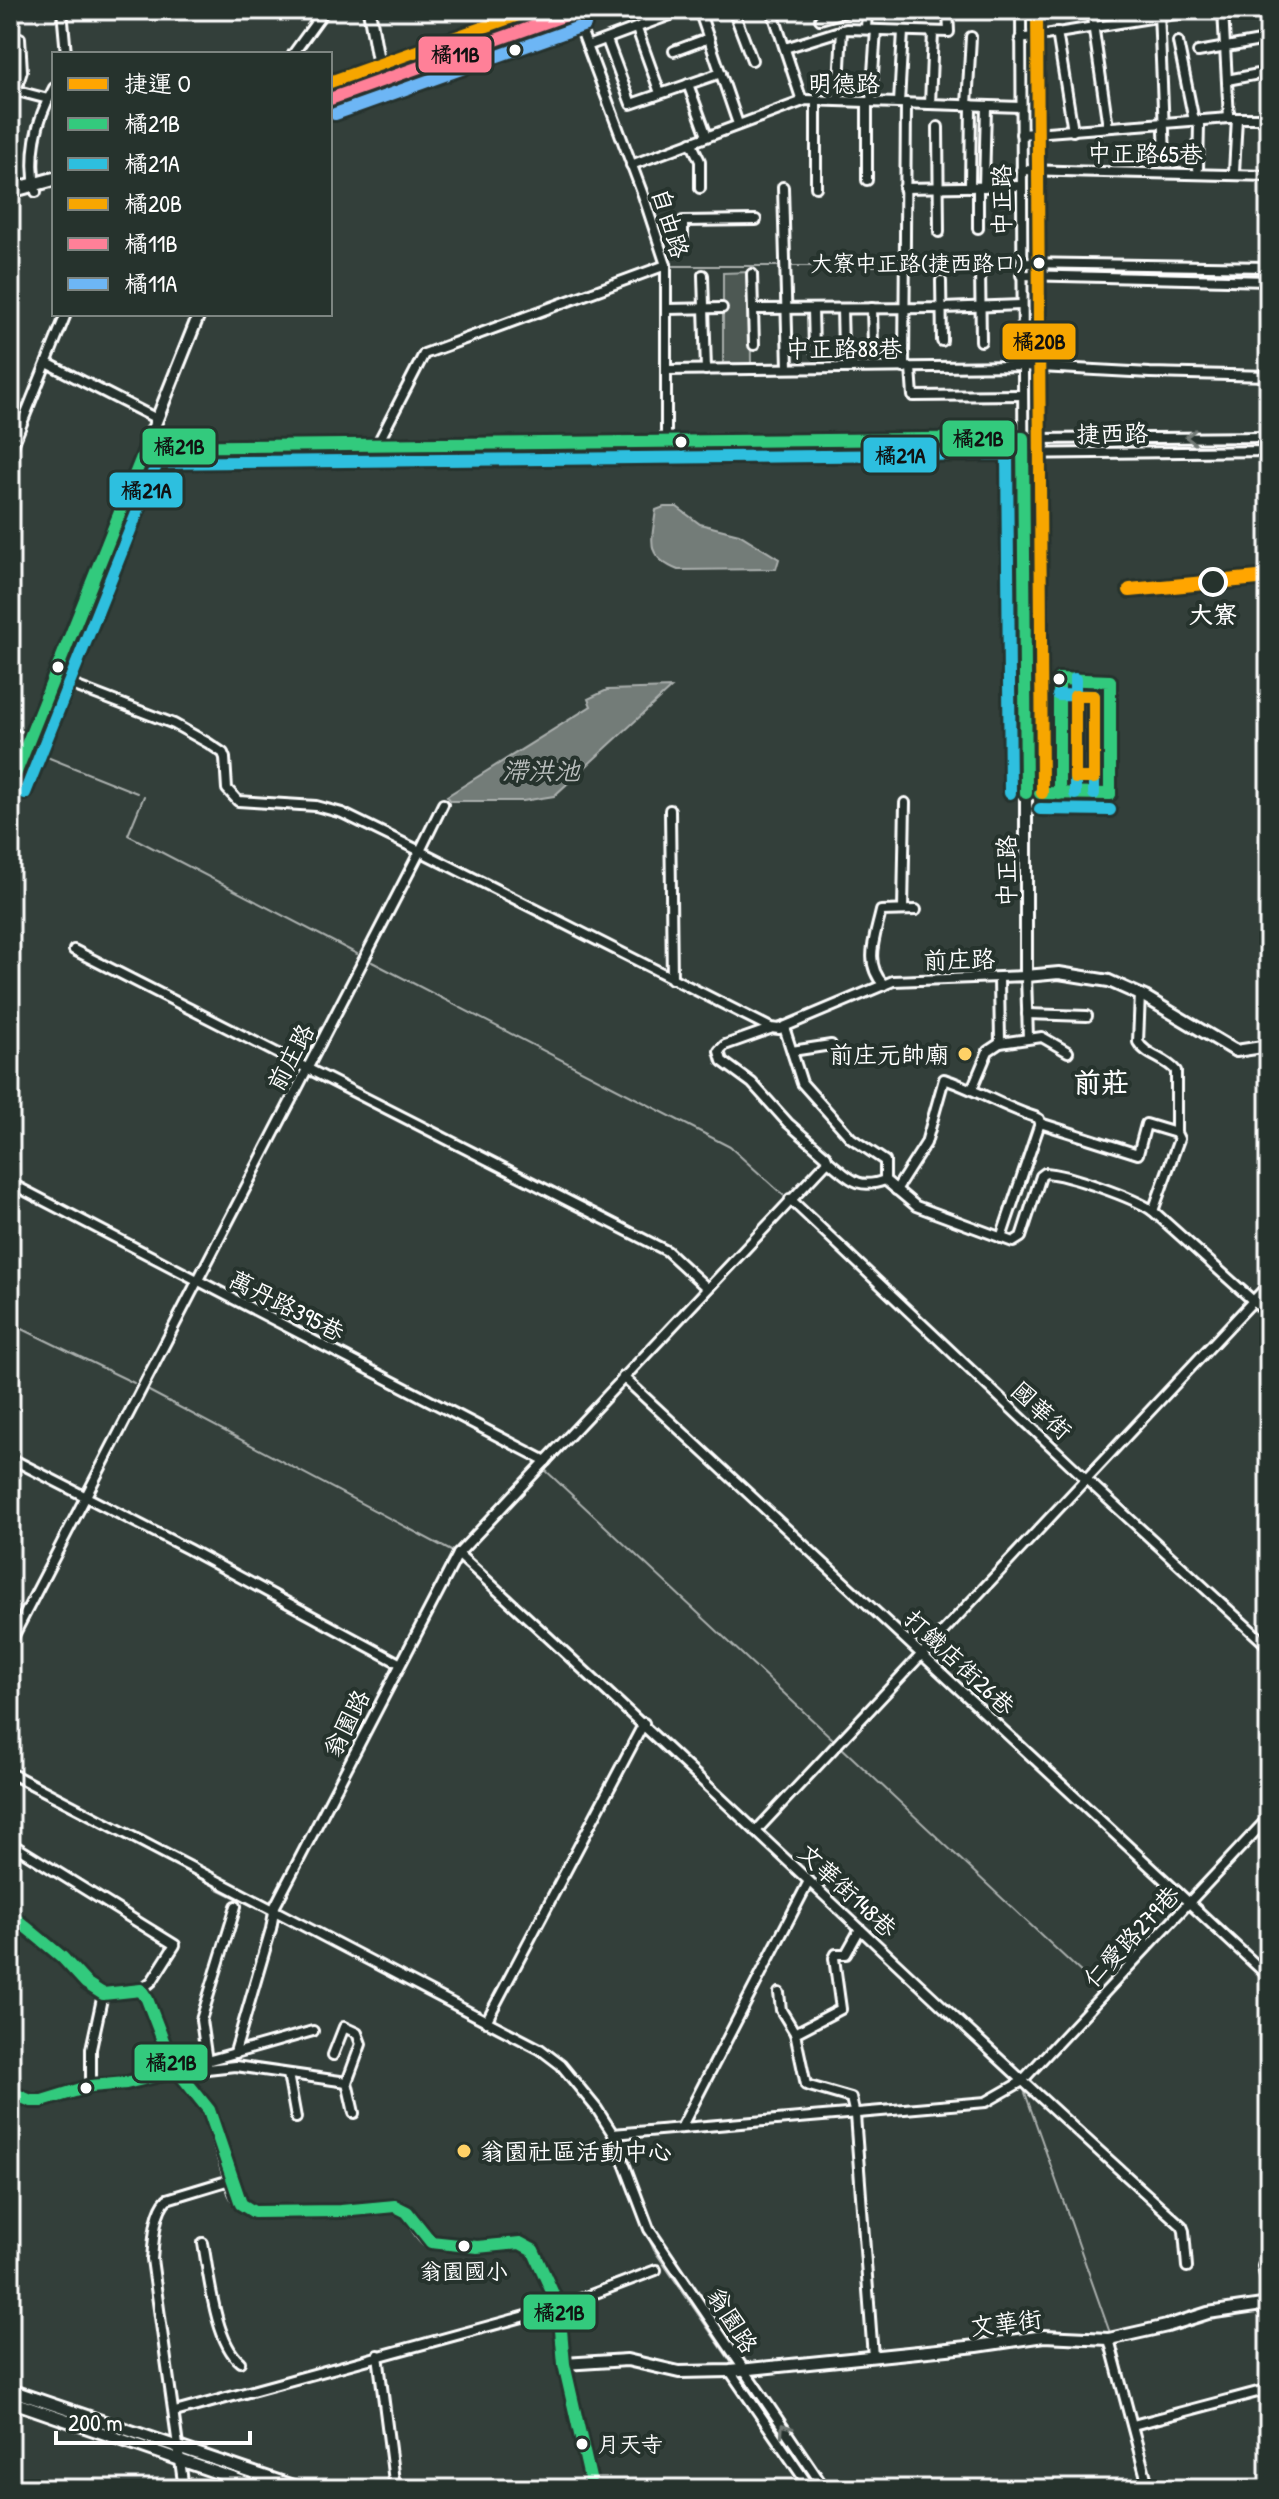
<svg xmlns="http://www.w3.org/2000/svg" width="1279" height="2499" font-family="'Patrick Hand','LXGW WenKai TC',sans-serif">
<rect width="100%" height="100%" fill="#333f3a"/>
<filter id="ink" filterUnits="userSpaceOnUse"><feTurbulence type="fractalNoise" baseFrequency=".0125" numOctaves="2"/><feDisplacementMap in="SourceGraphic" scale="16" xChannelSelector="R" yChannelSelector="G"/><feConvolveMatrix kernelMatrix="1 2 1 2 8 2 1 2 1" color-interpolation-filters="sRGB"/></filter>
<g filter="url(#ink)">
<path fill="#4d5853" stroke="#a6aca9" stroke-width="2" d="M750,272l1,93h-28v-92z"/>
<g fill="#737b78" stroke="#abb0ae" stroke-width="2">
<path d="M664,507h13l23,17 39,10 40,25 -3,10 -98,1c-34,-14 -26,-29 -22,-60z"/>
<path d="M671,688l-117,108 -31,5h-72l-4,-5 144,-90 -3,-7 19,-9z"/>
</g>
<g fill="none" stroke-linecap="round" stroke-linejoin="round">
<g stroke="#abb0ae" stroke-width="2">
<path d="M673,266h107"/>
<path d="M787,266h111"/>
<path d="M909,266l104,1"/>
<path d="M1033,268l236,6"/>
<path d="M10,743h2"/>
<path d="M37,753l100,40"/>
<path d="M144,796l-16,39 229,119"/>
<path d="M372,962l358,185 53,48"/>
<path d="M10,1323l124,60"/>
<path d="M147,1390l306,162"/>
<path d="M543,1468l293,274"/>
<path d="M841,1747l261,245"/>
<path d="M10,1780l65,33"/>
<path d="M216,1888l53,26"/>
<path d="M283,1921l212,109"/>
<path d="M1023,2087l87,246"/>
<path d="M606,2130l13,37"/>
<path d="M629,2194l25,56 79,115"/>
<path d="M741,2376l78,113"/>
</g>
<path stroke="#47524e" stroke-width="8" stroke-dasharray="8 4" stroke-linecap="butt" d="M1024,555l2,114"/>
<g stroke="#fff" stroke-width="14">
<g id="minor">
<path d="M62,10l4,44"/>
<path d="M699,10l39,114"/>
<path d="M733,10l19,50"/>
<path d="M772,10l30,91"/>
<path d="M1021,10l3,545"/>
<path d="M1091,10l17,117"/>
<path d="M1223,10l6,108"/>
<path d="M574,11l69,184 23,70v177l2,16"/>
<path d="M1159,12l6,143"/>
<path d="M820,19l31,-9"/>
<path d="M637,29l23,64"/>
<path d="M866,29l1,-19"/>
<path d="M1057,32l16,99"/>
<path d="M1020,39l180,-29"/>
<path d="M607,40l24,64 90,-31"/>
<path d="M1178,42l15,74 6,9 -1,43"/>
<path d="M587,46l97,-36"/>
<path d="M785,48l61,-19 103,3 -1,-22"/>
<path d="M674,51l35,-13"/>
<path d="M1198,52l68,-12"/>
<path d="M293,54l32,-44"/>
<path d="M1227,80l37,-7"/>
<path d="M688,84l19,52"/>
<path d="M10,89l38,10"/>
<path d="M16,90l6,-19 -2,-33"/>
<path d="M838,101l4,-71"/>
<path d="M871,102l5,-72"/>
<path d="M899,103l4,-72"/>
<path d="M930,104l3,-72"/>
<path d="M967,105l4,-68"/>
<path d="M938,127l1,105"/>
<path d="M1021,134l208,-16h40"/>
<path d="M691,142l9,19v27"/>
<path d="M631,165l175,-65 215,7"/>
<path d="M1021,170l248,6"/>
<path d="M1234,172l3,-54"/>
<path d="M867,180v-78"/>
<path d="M783,187l5,180"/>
<path d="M816,187v-87"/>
<path d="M970,187l1,-82"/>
<path d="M978,187v41"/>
<path d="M984,187l2,-81"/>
<path d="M904,188l117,-2"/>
<path d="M36,192c-7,-36 0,-72 18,-104"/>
<path d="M10,210l1,-11"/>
<path d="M683,246v-25l73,-1"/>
<path d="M1021,263l248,4"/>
<path d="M980,271l1,70"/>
<path d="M752,274l2,71"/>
<path d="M703,275l3,95"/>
<path d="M1021,275l248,6"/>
<path d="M941,281l1,60"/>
<path d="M872,308l1,37"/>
<path d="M667,309l55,-1"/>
<path d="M753,309l190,-1 78,-3"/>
<path d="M813,309l1,40"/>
<path d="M842,309l1,40"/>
<path d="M47,363l110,56"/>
<path d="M904,368l2,-265"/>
<path d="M911,368l2,28 109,-1"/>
<path d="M666,370l356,-4 128,7 119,3"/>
<path d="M377,445l47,-91 242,-89"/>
<path d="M146,447l1123,-10"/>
<path d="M10,453l56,-139"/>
<path d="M140,464l1129,-13"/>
<path d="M54,678l120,46 34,19 15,10 2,5 2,31 11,12 78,5 26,7 78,38 23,-47"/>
<path d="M10,732l19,9"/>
<path d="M670,810l2,169"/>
<path d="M903,910l2,-107"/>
<path d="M74,950l593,301 40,37"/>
<path d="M999,978l1,65"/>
<path d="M884,985c-21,-22 -9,-47 -3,-74l35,-1"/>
<path d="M1140,994l-2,48c8,14 28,16 38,29v62l3,6 -26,72"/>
<path d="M1027,1014l60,2"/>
<path d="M784,1027l18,56 49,55 34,23v19"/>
<path d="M792,1051l39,-6"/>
<path d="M972,1089l16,-38 12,-8 42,-6 26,15"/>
<path d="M828,1161c21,16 29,30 57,19l31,26 97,36 8,-5 20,-61 4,-3c22,1 90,25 108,38l116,104"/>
<path d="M10,1183l536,278"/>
<path d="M896,1190l30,-47 18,-64c31,10 59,28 91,38l4,2 1,4 98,31 8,-30 30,9"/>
<path d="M790,1199l296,280 183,168"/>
<path d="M1001,1238l39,-115"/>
<path d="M623,1377l646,600"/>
<path d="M10,1458l178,91 211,114"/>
<path d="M458,1554c243,222 479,452 724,672l2,5 3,36"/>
<path d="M10,1643l410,-792 351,177 8,1 114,-48 133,-5 2,62"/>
<path d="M10,1773l530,276 21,16 36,44 16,25 36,95 176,260"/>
<path d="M756,1831l513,-547"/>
<path d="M10,1843l165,102 -23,36 -11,9"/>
<path d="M236,1906l-35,114 6,41 106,-30"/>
<path d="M10,1914l52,43 24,26 17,11"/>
<path d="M860,1929l-14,25h-10l-2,4 7,51 -46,24 11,52 45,13 4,17 18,242"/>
<path d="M779,1993l2,17 14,23"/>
<path d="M103,1994l38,-4c18,24 18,58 36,81l30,-10v8l28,-3 112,16"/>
<path d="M486,2022l158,-299"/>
<path d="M235,2052l36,-123 4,-23 183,-352 370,-393 -2,-5 -38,-33 -36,-40 -30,-22 -3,-10 6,-6 45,-16"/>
<path d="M333,2055l11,-28 13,6 4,11 -14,38 7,31"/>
<path d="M288,2074l8,44"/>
<path d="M91,2086v-37l12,-55"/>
<path d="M681,2128l128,-247"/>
<path d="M613,2134l373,-32 35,-20 248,-265"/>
<path d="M203,2243c6,32 12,99 37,119"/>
<path d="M1109,2339l40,150"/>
<path d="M378,2355l17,134"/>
<path d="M730,2371l81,118"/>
<path d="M175,2412l384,-105 97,-37"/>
<path d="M1133,2425l136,-36"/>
<path d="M184,2489l-32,-230c2,-18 2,-47 15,-60l63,-19"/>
</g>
</g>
<g stroke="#fff" stroke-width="16">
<g id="tertiary">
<path d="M369,10l8,45 8,25"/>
<path d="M1026,669v307l33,-3 50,8 36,16 91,54 33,-5"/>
<path d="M10,787l189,-473"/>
<path d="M10,2092l21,9h11l49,-15 35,-3 51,-12 32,39 26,82 6,12 13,8 87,-1 54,-5c19,5 21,26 36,36l46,5 43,-4 13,7 26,57 5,57 26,114 -2,11"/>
<path d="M1269,2262l-5,4 5,25"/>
<path d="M564,2364l63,-4 52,12 51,-1 247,-25 67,-10 65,3 58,-13 41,-13 61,-9"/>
<path d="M10,2390l292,99"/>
<path d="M10,2401l254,88"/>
</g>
</g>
<g stroke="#fff" stroke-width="18">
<g id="primary">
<path d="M330,99l250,-89"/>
<path d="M10,191l44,-12"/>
</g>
</g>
<use href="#minor" stroke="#26332d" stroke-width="8"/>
<use href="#tertiary" stroke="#26332d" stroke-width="10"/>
<use href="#primary" stroke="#26332d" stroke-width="12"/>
<g stroke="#26332d" stroke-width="18">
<g id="bus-1">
<path d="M1059,679l51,2v113"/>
<path d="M1059,679v115"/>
<path d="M10,787l136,-340 877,-9 3,355"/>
<path d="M1040,793l70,1"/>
<path d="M10,1914l52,43 24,26 17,11 38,-4 6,9 25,65 37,46 32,94 13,8 87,-1 54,-5 12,6 24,30 46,5 43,-4 13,7 26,57 5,57 26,114 -2,11"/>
<path d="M10,2092l21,9h11l49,-15 35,-3 51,-12"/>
</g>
</g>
<g stroke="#26332d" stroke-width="18">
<g id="bus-2">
<path d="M1075,679v115"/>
<path d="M1058,695l36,1v98"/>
<path d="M25,793l132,-330 850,-9 3,339"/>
<path d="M1040,809l70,1"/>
</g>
</g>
<g stroke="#26332d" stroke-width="18">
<g id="bus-3">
<path d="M1037,10l5,783"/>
<path d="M330,82l202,-72"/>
<rect x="1075" y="696" width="19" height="82"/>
</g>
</g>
<g stroke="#26332d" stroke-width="18">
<path id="bus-4" d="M330,99l250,-89"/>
</g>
<g stroke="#26332d" stroke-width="18">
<path id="bus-5" d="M335,114l250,-89"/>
</g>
<use href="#bus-1" stroke="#33ca7d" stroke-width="12"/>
<use href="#bus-2" stroke="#2dbfdf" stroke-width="12"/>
<use href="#bus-3" stroke="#f7a600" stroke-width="12"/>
<use href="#bus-4" stroke="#ff8098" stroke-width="12"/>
<use href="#bus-5" stroke="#6db6f5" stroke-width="12"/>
<g stroke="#26332d" stroke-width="20">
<path id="metro-1" d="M1130,590l139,-13"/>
</g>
<use href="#metro-1" stroke="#ffa500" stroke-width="14"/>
</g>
<defs><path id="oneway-chevron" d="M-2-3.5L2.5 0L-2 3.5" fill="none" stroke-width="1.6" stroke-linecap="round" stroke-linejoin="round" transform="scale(2)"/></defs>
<g stroke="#727a76">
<use href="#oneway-chevron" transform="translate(1191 437) rotate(180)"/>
<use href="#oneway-chevron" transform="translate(785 2429) rotate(-124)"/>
</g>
</g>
<g fill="#fff" stroke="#26332d" stroke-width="3">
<circle cx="515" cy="50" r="7"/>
<circle cx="1039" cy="263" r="7"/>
<circle cx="681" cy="442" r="7"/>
<circle cx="58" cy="667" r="7"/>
<circle cx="1059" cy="679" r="7"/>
<circle cx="86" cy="2088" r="7"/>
<circle cx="464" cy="2246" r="7"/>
<circle cx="582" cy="2444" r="7"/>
</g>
<circle fill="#26332d" stroke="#fff" stroke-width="4" cx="1213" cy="582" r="13"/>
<g fill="#ffd166" stroke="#26332d" stroke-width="3">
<circle cx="965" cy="1054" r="8"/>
<circle cx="464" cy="2151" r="8"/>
</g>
<g text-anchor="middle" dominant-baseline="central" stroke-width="8" stroke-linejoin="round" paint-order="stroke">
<g font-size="22" fill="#fff" stroke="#26332d" text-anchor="end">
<text x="1024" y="263">大寮中正路(捷西路口)</text>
<text x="464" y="2271" text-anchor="middle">翁園國小</text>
<text x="597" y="2444" text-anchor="start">月天寺</text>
</g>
<g font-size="24" fill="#fff" stroke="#26332d">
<text x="844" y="83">明德路</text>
<text transform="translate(1145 153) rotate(1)">中正路65巷</text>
<text transform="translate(1001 200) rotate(-90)">中正路</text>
<text transform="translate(671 223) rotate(73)">自由路</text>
<text x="844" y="348">中正路88巷</text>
<text transform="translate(1112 433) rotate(-1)">捷西路</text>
<text transform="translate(1006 871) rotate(-90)">中正路</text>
<text transform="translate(959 959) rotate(-1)">前庄路</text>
<text transform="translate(290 1057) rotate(-62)">前庄路</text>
<text transform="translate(287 1305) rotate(27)">萬丹路395巷</text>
<text transform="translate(1042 1410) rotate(43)">國華街</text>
<text transform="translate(960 1662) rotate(43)">打鐵店街26巷</text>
<text transform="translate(346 1723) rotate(-63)">翁園路</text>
<text transform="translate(848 1890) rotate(43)">文華街148巷</text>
<text transform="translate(1131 1936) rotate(-47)">仁愛路279巷</text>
<text transform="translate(733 2320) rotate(58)">翁園路</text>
<text transform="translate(1006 2322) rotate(-7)">文華街</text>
</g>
<g font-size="24" font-weight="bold" fill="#fff" stroke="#26332d">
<text x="1213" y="614">大寮</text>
</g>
<g font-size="24" fill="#fff" stroke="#26332d" text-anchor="end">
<text x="949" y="1054">前庄元帥廟</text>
<text x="480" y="2151" text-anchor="start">翁園社區活動中心</text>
</g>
<g font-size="26" font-style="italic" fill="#b9bdbc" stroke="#26332d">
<text x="541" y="770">滯洪池</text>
</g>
<g font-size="28" font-weight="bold" fill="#fff" stroke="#26332d">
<text x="1101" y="1082">前莊</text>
</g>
</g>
<g stroke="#26332d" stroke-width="3">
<rect x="417" y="35" width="76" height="39" rx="8" fill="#ff8098"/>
<rect x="1001" y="322" width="76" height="39" rx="8" fill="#f7a600"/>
<rect x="941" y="419" width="75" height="39" rx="8" fill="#33ca7d"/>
<rect x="141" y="427" width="76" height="39" rx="8" fill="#33ca7d"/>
<rect x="862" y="436" width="76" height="38" rx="8" fill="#2dbfdf"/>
<rect x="108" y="471" width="76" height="38" rx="8" fill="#2dbfdf"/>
<rect x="133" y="2043" width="76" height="39" rx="8" fill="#33ca7d"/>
<rect x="522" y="2293" width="75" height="38" rx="8" fill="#33ca7d"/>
</g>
<g font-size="22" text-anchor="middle" font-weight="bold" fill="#111">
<text x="455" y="62">橘11B</text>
<text x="1039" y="349">橘20B</text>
<text x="978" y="446">橘21B</text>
<text x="179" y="454">橘21B</text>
<text x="900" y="463">橘21A</text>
<text x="146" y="498">橘21A</text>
<text x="171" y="2070">橘21B</text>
<text x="559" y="2320">橘21B</text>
</g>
<rect width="1279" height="2499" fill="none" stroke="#26332d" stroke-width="40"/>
<rect x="20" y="20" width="1239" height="2459" fill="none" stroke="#fff" stroke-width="3" filter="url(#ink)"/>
<rect x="52" y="52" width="280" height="264" fill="#26332d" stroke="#7d8581" stroke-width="2"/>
<rect x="68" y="78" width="40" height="12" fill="#ffa500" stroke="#7d8581" stroke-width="2"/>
<text x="124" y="92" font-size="24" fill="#ffffff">捷運 O</text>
<rect x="68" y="118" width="40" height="12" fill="#33ca7d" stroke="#7d8581" stroke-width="2"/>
<text x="124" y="132" font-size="24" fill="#ffffff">橘21B</text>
<rect x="68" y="158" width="40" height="12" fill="#2dbfdf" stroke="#7d8581" stroke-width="2"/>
<text x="124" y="172" font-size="24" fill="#ffffff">橘21A</text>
<rect x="68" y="198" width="40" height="12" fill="#f7a600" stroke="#7d8581" stroke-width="2"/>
<text x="124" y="212" font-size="24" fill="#ffffff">橘20B</text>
<rect x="68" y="238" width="40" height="12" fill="#ff8098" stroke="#7d8581" stroke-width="2"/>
<text x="124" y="252" font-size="24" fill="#ffffff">橘11B</text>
<rect x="68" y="278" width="40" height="12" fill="#6db6f5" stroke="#7d8581" stroke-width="2"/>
<text x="124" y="292" font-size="24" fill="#ffffff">橘11A</text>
<path d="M56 2431v12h194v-12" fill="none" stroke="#ffffff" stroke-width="4"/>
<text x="68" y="2431" font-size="24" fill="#ffffff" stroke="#26332d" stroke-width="6" paint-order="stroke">200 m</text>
</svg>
